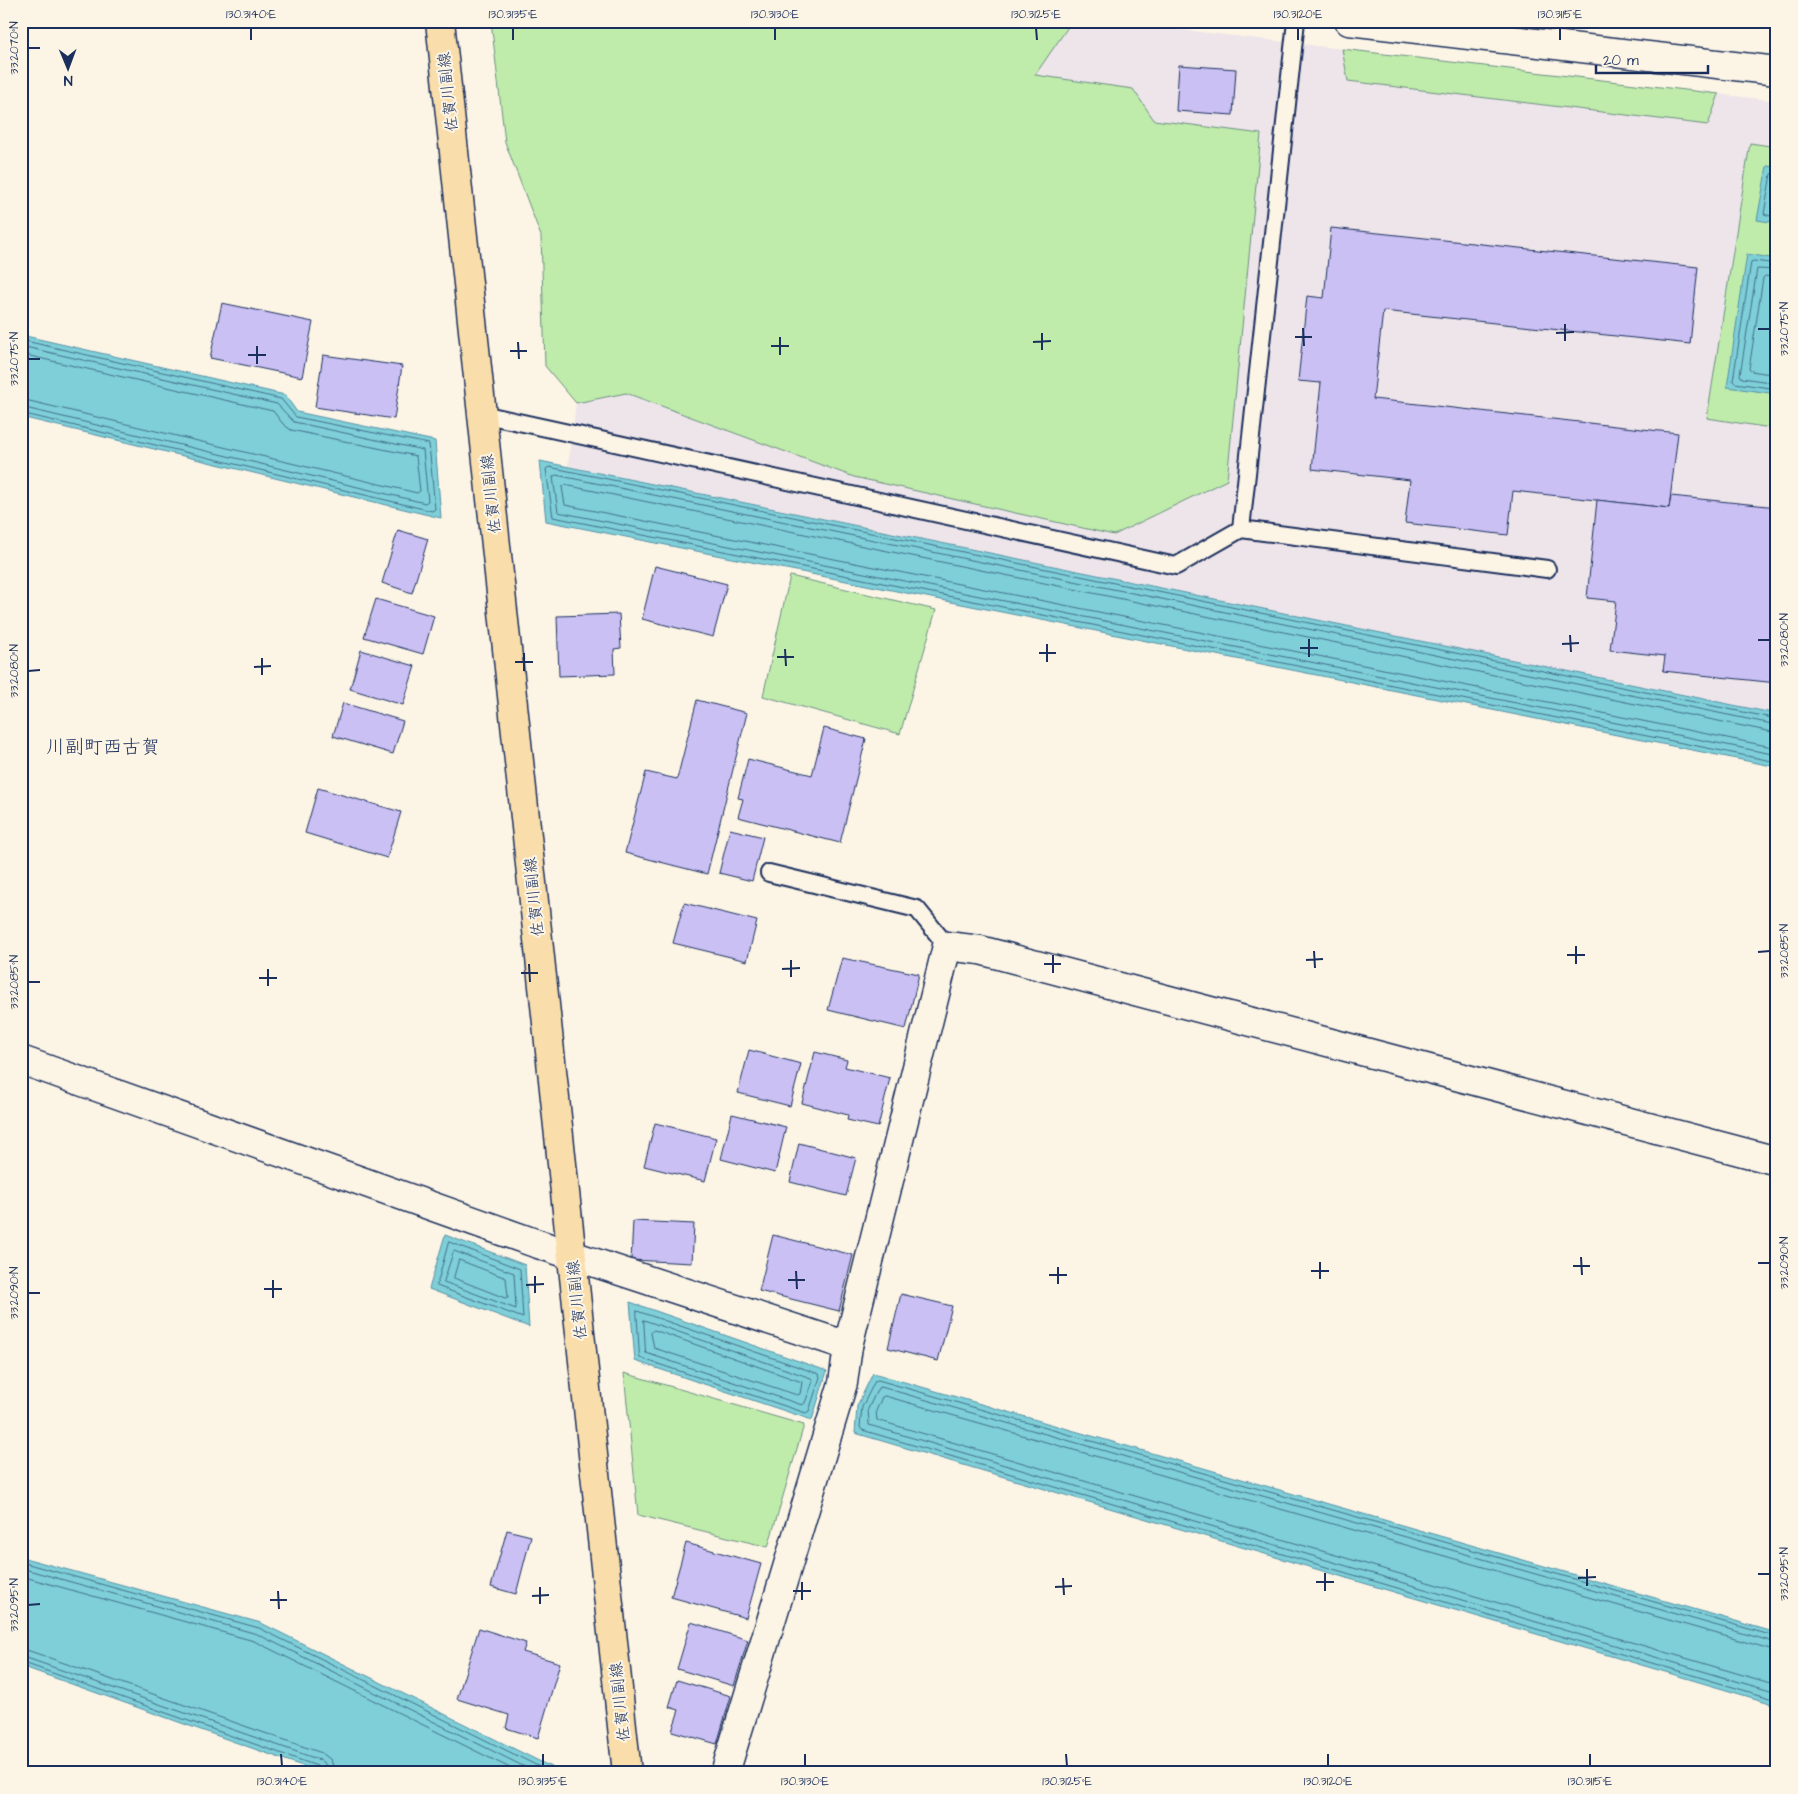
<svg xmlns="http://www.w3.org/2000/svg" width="1798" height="1794" font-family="'Architects Daughter','Klee One',sans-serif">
<rect width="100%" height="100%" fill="#fcf5e5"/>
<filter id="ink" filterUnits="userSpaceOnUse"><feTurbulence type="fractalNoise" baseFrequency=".02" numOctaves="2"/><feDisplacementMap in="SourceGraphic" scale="10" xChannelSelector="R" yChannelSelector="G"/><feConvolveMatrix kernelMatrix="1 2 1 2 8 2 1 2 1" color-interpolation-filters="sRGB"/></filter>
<g filter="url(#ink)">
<path fill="#ede5e9" d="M491,21h618l668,80v613l-1209,-248 8,-63 -31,-37 -4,-130 -36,-94z"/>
<g fill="#bfecaa" stroke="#6d8e84">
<path d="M491,21h581l-37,54 98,14 21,31 107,14 -34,346 -113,55 -260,-58 -228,-84 -50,10 -31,-37 -4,-130 -36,-94z"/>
<path d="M1342,49l377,45 -11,31 -360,-44z"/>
<path d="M1750,143l27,4v282l-70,-11z"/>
<path d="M790,576l146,34 -36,124 -137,-38z"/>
<path d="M624,1373l180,52 -36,122 -130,-32z"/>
</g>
<g fill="#7ecfd7" stroke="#568fa7">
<path d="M1767,166l10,1v56l-20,-3z"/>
<path d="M1747,254l30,5v135l-50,-7z"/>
<path d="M21,335l264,60 12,17 138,29 6,77 -420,-101z"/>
<path d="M540,461l1237,253v53l-1231,-246z"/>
<path d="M445,1235l80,30 4,62 -100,-38z"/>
<path d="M630,1302l197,69 -15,49 -177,-59z"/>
<path d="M873,1373l904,260v72l-922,-272 2,-27z"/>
<path d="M21,1557l240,66 302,150h-241l-301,-107z"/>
</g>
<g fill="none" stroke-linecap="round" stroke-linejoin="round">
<g stroke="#436f8e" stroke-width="1">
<path d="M1777,172l-6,2 -7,40 13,4"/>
<path d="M1777,264l-23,-3 -3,1 -18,119 2,2 42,6"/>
<path d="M1777,270l-20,-1 -17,106 2,3 35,5"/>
<path d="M1777,278l-12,-2 -2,2 -14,91 2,2 26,4"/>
<path d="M21,340l260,59 15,18 133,27 6,65 -3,2 -411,-98"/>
<path d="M21,346l256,58 17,18 129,28 5,51 -3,2 -404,-96"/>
<path d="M21,354l252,57 10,13 8,6 125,26 4,35 -3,2 -396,-94"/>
<path d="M1777,719l-1228,-252 -3,2 7,48 1224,245"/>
<path d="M1777,725l-1221,-250 -3,2 5,35 1219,243"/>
<path d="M1777,733l-1212,-248 -3,2 3,18 1212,243"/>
<path d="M449,1242l71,27 3,49 -86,-32z"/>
<path d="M454,1251l60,22 2,36 -72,-27z"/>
<path d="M459,1260l47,18 2,19 -3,1 -51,-20z"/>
<path d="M637,1311l182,63 1,3 -11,34 -3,2 -166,-55z"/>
<path d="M644,1320l167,58 2,3 -8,22 -3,2 -156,-52z"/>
<path d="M654,1330l148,52 -2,12 -3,1 -143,-47 -3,-15z"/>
<path d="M21,1562l238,66 293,145"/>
<path d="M21,1568l236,66 280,139"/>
<path d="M21,1576l233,65 266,132"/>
<path d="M1777,1637l-899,-257 -3,1 -13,26 -2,20 2,3 915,270"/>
<path d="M1777,1643l-896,-256 -3,1 -10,21 1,16 908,268"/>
<path d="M21,1648l301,105 9,7 4,13"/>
<path d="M1777,1651l-892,-255 -3,1 -6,14 1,9 900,265"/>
<path d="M21,1656l299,104 6,5 1,8"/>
<path d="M21,1662l296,104 4,7"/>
</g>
</g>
<g fill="#cac0f3" stroke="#1b2f5e">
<path d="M1179,65l57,4 -3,46 -57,-4z"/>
<path d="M1331,228l367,39 -8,77 -307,-33 -10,88 305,34 -9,75 -156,-17 -5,44 -103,-12 5,-43 -98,-11 9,-86 -23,-2 9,-85 17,2z"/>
<path d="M222,303l91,19 -11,55 -92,-19z"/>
<path d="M323,355l79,11 -8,53 -79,-12z"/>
<path d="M1671,496l106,11v176l-114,-12 2,-15 -55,-6 6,-49 -29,-3 10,-98 72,8z"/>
<path d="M398,530l30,9 -16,54 -30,-10z"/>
<path d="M655,566l72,18 -14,53 -71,-18z"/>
<path d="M376,599l58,17 -11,38 -59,-17z"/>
<path d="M619,614l2,34 -7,1 1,25 -56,2 -2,-60z"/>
<path d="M361,650l54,16 -12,39 -53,-16z"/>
<path d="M697,700l50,13 -40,161 -82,-21 21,-81 31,7z"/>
<path d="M343,703l60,18 -10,33 -60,-18z"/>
<path d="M824,728l42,11 -26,104 -102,-26 5,-18 -5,-1 10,-39 64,16z"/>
<path d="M318,788l83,24 -14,46 -82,-25z"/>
<path d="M730,829l33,8 -11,44 -33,-8z"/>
<path d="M684,903l73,18 -10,40 -74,-18z"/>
<path d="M842,958l77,16 -13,55 -78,-19z"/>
<path d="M749,1050l52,14 -11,42 -52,-13z"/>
<path d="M815,1052l32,8 -2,7 45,11 -12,49 -31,-7 1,-5 -46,-12z"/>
<path d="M732,1114l54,13 -11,46 -54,-14z"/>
<path d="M655,1123l61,15 -11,43 -61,-15z"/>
<path d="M799,1143l57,15 -10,38 -56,-14z"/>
<path d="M633,1221l61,3 -2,39 -61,-3z"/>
<path d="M773,1235l80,20 -14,56 -80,-20z"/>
<path d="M901,1294l51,12 -14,55 -50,-13z"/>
<path d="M507,1530l24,6 -15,58 -25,-7z"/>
<path d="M686,1543l75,21 -15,54 -75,-21z"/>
<path d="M691,1622l57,18 -14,46 -57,-17z"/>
<path d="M479,1628l47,15 -3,9 37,11 -22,75 -32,-10 3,-13 -52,-16z"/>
<path d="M677,1680l54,16 -14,48 -45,-13 7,-21 -10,-3z"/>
</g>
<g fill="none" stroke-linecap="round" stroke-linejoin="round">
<g stroke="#1b2f5e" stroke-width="20">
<g id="service">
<path d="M1296,21l-55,508 306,40"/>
<path d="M482,414l694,152 65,-37"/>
<path d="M769,873l148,36 30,37"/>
</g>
</g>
<g stroke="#1b2f5e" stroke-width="31">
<g id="minor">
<path d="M1349,21l428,50"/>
<path d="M21,1060l514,183 313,103"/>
<path d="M725,1773l118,-390 5,-37 99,-400 33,4 797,211"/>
</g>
</g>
<g stroke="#1b2f5e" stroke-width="31">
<path id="primary" d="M440,21l187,1752"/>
</g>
<use href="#service" stroke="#fcf5e5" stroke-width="16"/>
<use href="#minor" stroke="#fcf5e5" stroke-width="28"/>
<use href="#primary" stroke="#f9deab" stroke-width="28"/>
</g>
</g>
<path fill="none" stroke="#1b2f5e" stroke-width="2" d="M251,28v12M513,28v12M775,28v12M1036,28l1,12M1298,28v12M1560,28v12M28,48h12M1565,324v17M1303,328l1,18M1758,329h12M1042,333v17M1556,333l18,-1M780,337v18M1295,337h17M518,342l1,17M1033,342l18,-1M257,346v18M771,346h18M510,351h17M248,355h18M28,359h12M1570,635l1,17M1309,639v18M1758,640h12M1047,644v18M1562,644l17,-1M1300,648h18M785,649l1,17M524,653v18M1039,653h17M777,657h17M262,658v17M515,662h18M254,667l17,-1M28,671l12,-1M1576,946v18M1314,951l1,17M1758,952l12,-1M1053,955v18M1567,955h18M791,960v17M1306,960l17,-1M529,964l1,18M1044,964h17M268,969v17M782,969l18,-1M521,973h17M259,978h18M28,982h12M1581,1257l1,18M1320,1262v17M1758,1263h12M1573,1266h17M1058,1267v17M796,1271l1,18M1311,1271h18M1049,1275h18M535,1276v17M273,1280v18M788,1280h17M526,1285l18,-1M264,1289h18M28,1293h12M1587,1569v17M1325,1573v18M1758,1574h12M1063,1578l1,17M1578,1578l18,-1M802,1582v18M1316,1582h18M540,1587v17M1055,1587l17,-1M278,1591l1,18M793,1591h18M532,1596l17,-1M270,1600h17M28,1605l12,-1M281,1754l1,12M543,1754v12M805,1754v12M1066,1754l1,12M1328,1754v12M1590,1754v12"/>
<g text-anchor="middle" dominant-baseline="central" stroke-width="4" stroke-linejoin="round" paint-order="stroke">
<g font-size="16" fill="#1b2f5e" stroke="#fcf5e5">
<text transform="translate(448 92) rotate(-96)">佐賀川副線</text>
<text transform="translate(491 494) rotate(-96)">佐賀川副線</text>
<text transform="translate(534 897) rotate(-96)">佐賀川副線</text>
<text transform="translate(577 1300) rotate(-96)">佐賀川副線</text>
<text transform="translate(620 1702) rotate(-96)">佐賀川副線</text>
</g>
<g font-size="19" fill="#1b2f5e" stroke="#fcf5e5">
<text x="103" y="747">川副町西古賀</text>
</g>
</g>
<rect width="1798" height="1794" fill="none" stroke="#fcf5e5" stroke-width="55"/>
<g transform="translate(68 68) rotate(179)" stroke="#fcf5e5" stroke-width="4" paint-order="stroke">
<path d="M0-4L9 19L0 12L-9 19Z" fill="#1b2f5e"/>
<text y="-8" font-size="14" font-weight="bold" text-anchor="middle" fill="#1b2f5e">N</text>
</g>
<path d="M1596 65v8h112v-8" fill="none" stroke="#1b2f5e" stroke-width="2.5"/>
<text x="1603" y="65" font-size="15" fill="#1b2f5e" stroke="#fcf5e5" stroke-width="4" paint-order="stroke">20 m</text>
<rect x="28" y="28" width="1742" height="1738" fill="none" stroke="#1b2f5e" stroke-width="2"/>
<g font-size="12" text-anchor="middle" fill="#1b2f5e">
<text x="251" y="18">130.3140°E</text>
<text x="513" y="18">130.3135°E</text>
<text x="775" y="18">130.3130°E</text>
<text x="1036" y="18">130.3125°E</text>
<text x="1298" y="18">130.3120°E</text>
<text x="1560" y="18">130.3115°E</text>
<text transform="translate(14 48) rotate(-90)" y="4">33.2070°N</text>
<text transform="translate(1784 329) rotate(-90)" y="4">33.2075°N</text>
<text transform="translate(14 359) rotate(-90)" y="4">33.2075°N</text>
<text transform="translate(1784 640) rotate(-90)" y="4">33.2080°N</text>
<text transform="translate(14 671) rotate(-90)" y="4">33.2080°N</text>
<text transform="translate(1784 951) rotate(-90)" y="4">33.2085°N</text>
<text transform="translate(14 982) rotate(-90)" y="4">33.2085°N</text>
<text transform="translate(1784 1263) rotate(-90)" y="4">33.2090°N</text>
<text transform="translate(14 1293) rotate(-90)" y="4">33.2090°N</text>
<text transform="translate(1784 1574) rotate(-90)" y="4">33.2095°N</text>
<text transform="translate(14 1605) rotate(-90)" y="4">33.2095°N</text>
<text x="282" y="1785">130.3140°E</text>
<text x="543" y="1785">130.3135°E</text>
<text x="805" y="1785">130.3130°E</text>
<text x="1067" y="1785">130.3125°E</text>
<text x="1328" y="1785">130.3120°E</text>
<text x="1590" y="1785">130.3115°E</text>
</g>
</svg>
